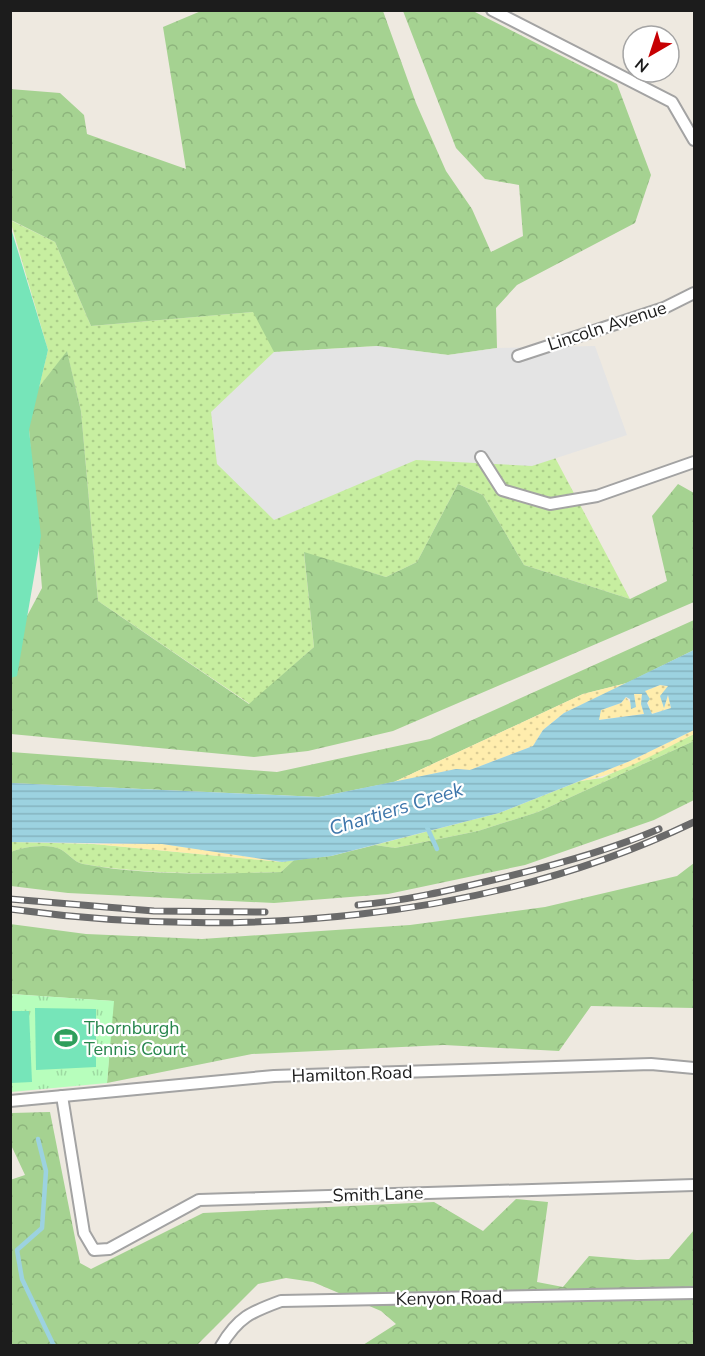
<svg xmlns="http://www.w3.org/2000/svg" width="705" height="1356" font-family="'Nunito Sans',sans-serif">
<defs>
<pattern id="grass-dots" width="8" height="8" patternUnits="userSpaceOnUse" patternTransform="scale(1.5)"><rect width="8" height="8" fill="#c7eea0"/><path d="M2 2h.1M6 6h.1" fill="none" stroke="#aacc89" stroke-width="1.8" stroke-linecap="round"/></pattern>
<pattern id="forest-crowns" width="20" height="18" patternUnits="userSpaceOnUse" patternTransform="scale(1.5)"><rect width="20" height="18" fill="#a5d291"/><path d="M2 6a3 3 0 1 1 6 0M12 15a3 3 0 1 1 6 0" fill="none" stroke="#8db47c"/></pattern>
<pattern id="sand-dots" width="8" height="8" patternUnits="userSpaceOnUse" patternTransform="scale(1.5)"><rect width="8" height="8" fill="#ffedad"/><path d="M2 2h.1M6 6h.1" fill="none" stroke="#dacb94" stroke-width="1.8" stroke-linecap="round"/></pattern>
<pattern id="park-tufts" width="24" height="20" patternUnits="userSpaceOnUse" patternTransform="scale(1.5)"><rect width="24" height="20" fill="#b7febc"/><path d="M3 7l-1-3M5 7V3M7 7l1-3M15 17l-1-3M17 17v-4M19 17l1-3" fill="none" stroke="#9dd9a1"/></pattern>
<pattern id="water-rules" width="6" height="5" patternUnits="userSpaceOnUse" patternTransform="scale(1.5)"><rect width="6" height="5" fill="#9cd2e0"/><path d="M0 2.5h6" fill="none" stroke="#86b4c0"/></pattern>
</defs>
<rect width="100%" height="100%" fill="#eee9e0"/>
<g fill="url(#grass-dots)">
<path d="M10,220l45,22 36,84 162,-14 124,34 71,9 49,-7 133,251 -106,-34 -41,-70 -25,-11 -41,78 -31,15 -82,-24 10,94 -64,57 -152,-103 -17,-190 -14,-59 -28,35 9,-37z"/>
<path d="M694,734v7l-156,71 -60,19 -83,17 -20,-3 124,-32 81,-32 22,-3z"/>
<path d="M11,842l83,2 188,18 12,-2 -13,12c-65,2 -133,3 -198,-8 -9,-2 -15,-11 -23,-15 -12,-6 -38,-2 -49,3z"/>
</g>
<g fill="url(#forest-crowns)">
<path d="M201,11h182l33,92 30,68 26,38 19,43 32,-16 -4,-51 -34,-6 -29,-31 -53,-137h70l144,73 34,91 -16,48 -118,62 -21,23 1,40 -49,7 -71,-9 -103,6 -21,-40 -162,14 -36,-84 -44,-22 -1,-131 50,4 24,22 3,19 99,35 -23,-142z"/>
<path d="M67,351l14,60 17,190 151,103 65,-57 -10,-95 82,25 31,-15 41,-78 25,11 41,70 106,34 37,-18 -15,-65 26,-32 16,9v109l-301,129 -85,20 -54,6 -243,-23v-88l31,-58 -13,-158 -19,-6z"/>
<path d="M694,620v30l-67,33 -44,11 -189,88 -75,15 -308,-14v-31l266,20 153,-33z"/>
<path d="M694,741v59l-40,20 -129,45 -137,29 -114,9 -206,-10 -57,-7v-34c11,-5 37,-9 49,-3 8,4 14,13 23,15 65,12 133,10 198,8l13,-12 37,-4 44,-11 20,3 83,-17 60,-19z"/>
<path d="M694,863v145l-103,-2 -32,45 -115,-6 -192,9 -145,29 6,-82 -102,-7 -1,-70 76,10 116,5 208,-14 135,-18 132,-31z"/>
<path d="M50,1112l30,151 11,6 112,-56 231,-11 49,29 33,-32 32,3 -11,80 26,5 26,-31 48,4 32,-1 25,-29v115h-331l33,-21 -15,-13 -68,-29 -27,-4 -28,6 -61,61h-186l-1,-165 15,-5 -14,-30v-32z"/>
</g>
<g fill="url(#sand-dots)">
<path d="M627,683l-63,30 -21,17 -10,16 -63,24 -14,-1 -62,13 189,-88z"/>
<path d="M660,685l8,1 -4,22 4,-13 3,13 -20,6 -6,-23z"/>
<path d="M642,693l-1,11 3,10 -46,6 3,-10 20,-7 5,-6 6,8 3,-4 -1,-7z"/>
<path d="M694,730v4c-36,18 -73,41 -114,47l50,-20z"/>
<path d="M94,844h69l119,18z"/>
</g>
<path fill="url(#park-tufts)" d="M10,994l104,7 -7,82 -96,9z"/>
<g fill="#76e5b9">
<path d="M10,225l38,125 -19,80 12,106 -24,140 -6,2z"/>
<path d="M35,1008l61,1v58l-60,3z"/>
<path d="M11,1011h18l3,71 -21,1z"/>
</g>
<path fill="#e4e4e4" d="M377,346l71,9 49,-7 98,-2 32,89 -95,31 -116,-6 -142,60 -57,-56 -6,-52 63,-60z"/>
<path fill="url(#water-rules)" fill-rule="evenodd" d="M694,650v80l-64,31 -131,52 -168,43 -49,6 -120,-18 -151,-2v-59l308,14 137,-28 14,1 63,-24 10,-16 21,-17zM660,685l8,1 -8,10 4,12 4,-13 3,13 -19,6 -5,-11 3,-4 -5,-8zM634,694h8l-1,10 3,10 -45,6 2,-10 20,-7 5,-6 4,2 1,10 5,-2z"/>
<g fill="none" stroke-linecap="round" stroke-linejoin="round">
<g stroke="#9cd2e0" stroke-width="4.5">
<path d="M427,827l10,22"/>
<path d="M38,1139l8,32 -4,57 -25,22 5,29 32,67"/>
</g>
<g stroke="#a3a3a3" stroke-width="14">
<g id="minor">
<path d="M492,10l180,92 22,38"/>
<path d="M518,356l146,-48 30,-15"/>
<path d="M481,457l21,33 48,14 47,-8 97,-34"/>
<path d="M62,1096l22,137 10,17 15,-1 90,-49 495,-15"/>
<path d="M10,1101l264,-25 377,-12 43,4"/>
<path d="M221,1346c17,-29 30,-34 60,-45l413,-8"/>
</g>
</g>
<use href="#minor" stroke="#fff" stroke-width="10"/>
<g stroke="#6a6a6a" stroke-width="7">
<g id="rail">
<path d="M10,899l144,12 111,1"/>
<path d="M358,905c47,-4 93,-15 139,-26 55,-13 111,-28 162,-50"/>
<path d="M10,909c225,31 478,12 684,-87"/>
</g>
</g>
<use href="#rail" stroke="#fff" stroke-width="4.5" stroke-dasharray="14" stroke-linecap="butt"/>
</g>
<defs>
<g id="stadium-bare" transform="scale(1.8)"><path d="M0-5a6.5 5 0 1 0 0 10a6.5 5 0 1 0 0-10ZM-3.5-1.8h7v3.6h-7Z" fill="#2e9e5b" stroke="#fff" stroke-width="2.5" paint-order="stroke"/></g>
</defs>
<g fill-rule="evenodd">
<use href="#stadium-bare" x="66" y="1038"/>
</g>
<g text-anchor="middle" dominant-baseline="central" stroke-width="4.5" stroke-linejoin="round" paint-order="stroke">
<g font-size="18" fill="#1c1c1c" stroke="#fff">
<text transform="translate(607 326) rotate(-18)">Lincoln Avenue</text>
<text transform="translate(352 1074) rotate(-2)">Hamilton Road</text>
<text transform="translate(378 1194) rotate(-2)">Smith Lane</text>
<text transform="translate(449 1298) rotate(-1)">Kenyon Road</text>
</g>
<g font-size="18" fill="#27864d" stroke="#fff" text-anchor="start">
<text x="84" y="1028">Thornburgh<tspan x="84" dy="21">Tennis Court</tspan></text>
</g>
<g font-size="20" font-style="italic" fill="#3e76ab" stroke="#fff">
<text transform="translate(396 809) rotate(-17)">Chartiers Creek</text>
</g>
</g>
<rect width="705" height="1356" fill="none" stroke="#1c1c1c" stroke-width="24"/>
<g transform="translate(651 54) rotate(219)"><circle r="28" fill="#ffffff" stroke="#a4a4a4" stroke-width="1.5"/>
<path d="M0-4.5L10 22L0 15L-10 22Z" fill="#c70003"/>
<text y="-9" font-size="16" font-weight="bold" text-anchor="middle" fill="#1c1c1c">N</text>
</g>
</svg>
